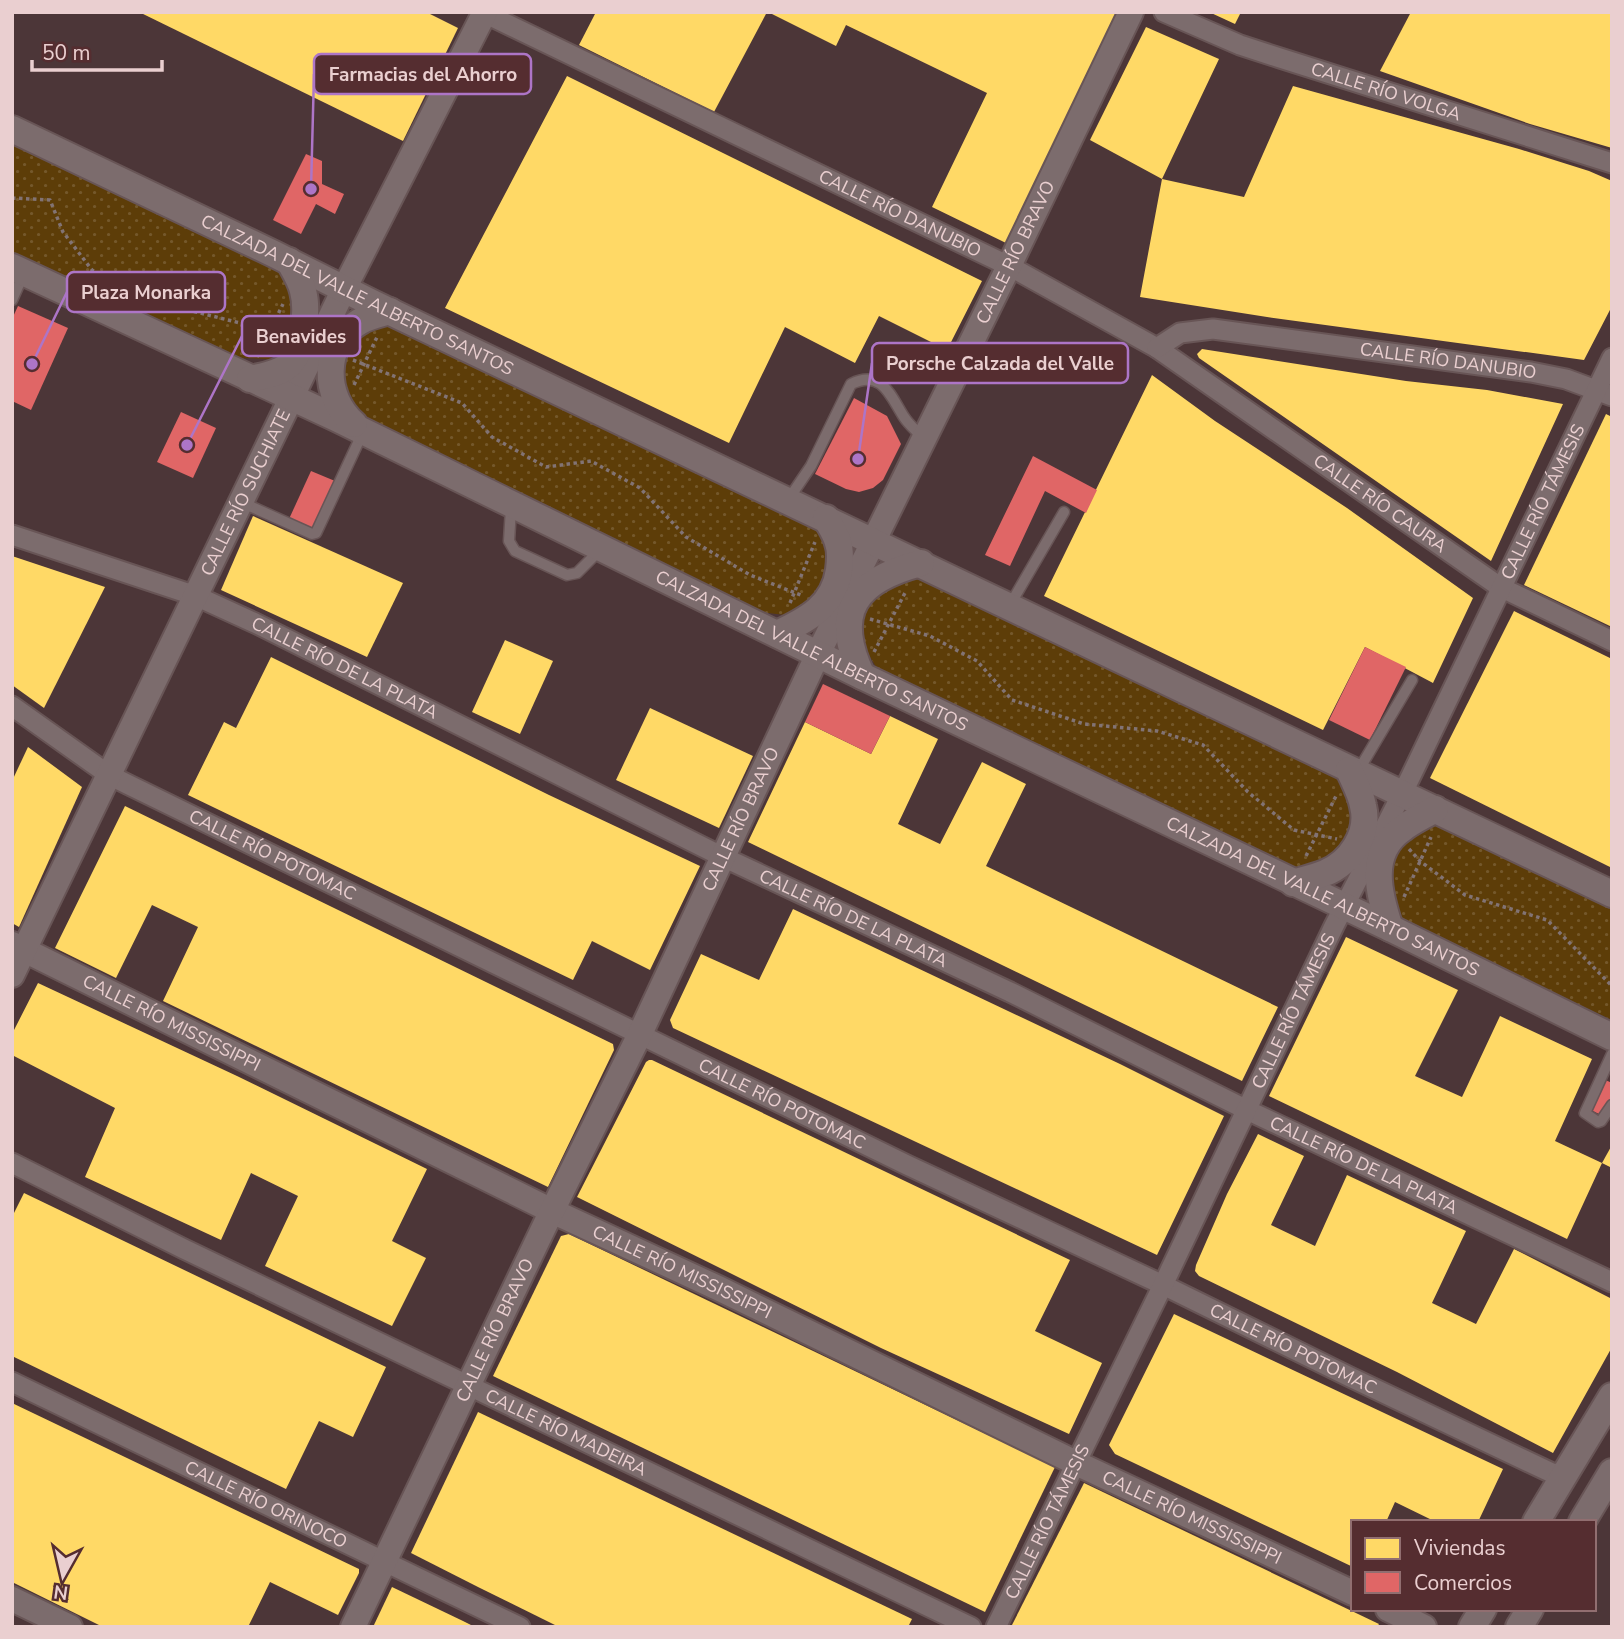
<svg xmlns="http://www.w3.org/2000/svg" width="1624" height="1639" font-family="'Nunito Sans',sans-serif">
<defs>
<pattern id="grass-dots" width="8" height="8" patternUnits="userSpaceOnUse" patternTransform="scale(1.75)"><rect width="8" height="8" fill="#5d3d08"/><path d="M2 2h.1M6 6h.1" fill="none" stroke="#74582b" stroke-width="1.8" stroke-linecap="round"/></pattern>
</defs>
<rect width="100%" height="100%" fill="#4c3638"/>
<g fill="url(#grass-dots)">
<path d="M12,137l273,129 14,26 -10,55 -20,12 -29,-1 -228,-106z"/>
<path d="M375,318l444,205 14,25 1,33 -41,35 -33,-4 -408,-198 -17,-59z"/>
<path d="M924,571l412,200 17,27 2,30 -11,22 -22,16 -29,3 -415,-199c-22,-35 -22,-42 -4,-80z"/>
<path d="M1428,819l184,85v116l-205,-95 -21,-27 -3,-33z"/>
</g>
<g fill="#ffd966">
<path d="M139,12h287l32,16 -55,113z"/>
<path d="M596,12h171l-53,100 -135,-67z"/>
<path d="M768,12h347l2,1 -111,230 -74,-36 55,-114 -141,-68 -10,21z"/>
<path d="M1209,12h32l-6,12z"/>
<path d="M1411,12h201v136l-82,-24 -150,-53z"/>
<path d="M1146,27l73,32 -57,120 82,18 49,-111 226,63 70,22 23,10v125l-28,54 -317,-43 -127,-20 22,-118 -72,-39z"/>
<path d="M567,76l415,205 -35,69 -68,-34 -24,47 -70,-36 -56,116 -284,-135z"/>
<path d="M1202,349l204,32 81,9 76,14 -72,157 -292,-203 -2,-4z"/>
<path d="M1152,375l63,46 132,87 126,90 -40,85 -68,-36 -42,83 -279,-134z"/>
<path d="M1606,414l6,3v210l-88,-42z"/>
<path d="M253,516l150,67 -36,74 -146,-67z"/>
<path d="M12,556l93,31 -61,121 -32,-23z"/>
<path d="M1514,611l98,48v209l-182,-90z"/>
<path d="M505,640l48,21 -33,73 -48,-22z"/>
<path d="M271,657l278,138 151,71 -50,104 -58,-29 -19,39 -385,-185 36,-73 12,6z"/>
<path d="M650,708l103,48 -34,72 -103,-48z"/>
<path d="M890,716l48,23 -40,85 42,20 42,-82 44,22 -40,82 292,141 -36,74 -494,-239 57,-120 66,32z"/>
<path d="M28,747l54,40 -63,140 -7,-4v-142z"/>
<path d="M125,806l488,238 1,6 -66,137 -385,-186 35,-74 -46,-22 -36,73 -61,-30z"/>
<path d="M793,909l327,155 104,52 -67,139 -484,-227 -3,-8 31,-66 58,26z"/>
<path d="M1346,937l112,53 -43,86 47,21 38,-81 92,43 -37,82 47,22 -35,76 -298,-143z"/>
<path d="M38,983l199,93 190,93 -35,72 34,17 -34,68 -127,-60 33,-70 -47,-23 -30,67 -136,-63 30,-69 -103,-53v-21z"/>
<path d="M649,1060h3l418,200 -35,71 67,32 -33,71 -188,-86 -304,-151 69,-135z"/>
<path d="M1258,1134l46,22 -33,69 44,21 32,-71 119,56 -34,72 44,21 38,-75 98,50v48l-59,106 -156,-81 -198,-96 -4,-5 1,-6 31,-71z"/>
<path d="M1612,1145v23l-10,-5z"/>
<path d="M24,1193l362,174 -33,70 -34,-16 -33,68 -274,-133v-139z"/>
<path d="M569,1234l486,233 -70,145 -492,-236 68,-140z"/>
<path d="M1174,1314l329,155 -25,53h-42l-41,-20 -9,20h-33v45l-238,-113 -6,-9z"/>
<path d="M12,1403l347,166v4l-21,42 -68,-33 -22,45h-145l-91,-45z"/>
<path d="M478,1412l434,207 -4,8h-349l-79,-39 -69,-35z"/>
<path d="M1084,1483l295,141 -2,3h-360l-5,-2z"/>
<path d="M392,1587l71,34 12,6h-102z"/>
</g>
<g fill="#e06666">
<path d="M306,154l16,7v23l22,10 -9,20 -19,-10 -15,30 -28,-14z"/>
<path d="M18,306l50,22 -37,82 -19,-9v-82z"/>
<path d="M854,398l33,18 14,28 -18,36 -10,8 -14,4 -13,-3 -31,-15z"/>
<path d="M181,412l35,16 -23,50 -36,-16z"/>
<path d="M1033,456l64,34 -11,23 -41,-22 -35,75 -25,-11z"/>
<path d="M311,471l24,10 -21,49 -25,-11z"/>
<path d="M1365,647l41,20 -36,73 -41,-20z"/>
<path d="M823,684l67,32 -19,38 -66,-32z"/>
<path d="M1601,1078l11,5v20l-7,14 -18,-9z"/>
</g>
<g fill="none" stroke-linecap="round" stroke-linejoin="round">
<g stroke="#685556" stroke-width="13">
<g id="service">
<path d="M12,300l12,-27"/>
<path d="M788,500l23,-34 40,-82c31,-15 39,11 53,33 5,8 13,14 19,21"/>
<path d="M243,503l69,31 4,-1 47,-101"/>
<path d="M511,508l-2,33 6,10 52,24 10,-2 24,-24"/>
<path d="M1010,605l54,-93"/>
<path d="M1357,773l55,-93"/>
<path d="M1612,1054l-27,59 13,9 3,-1 11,-16"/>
</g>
</g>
<g stroke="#685556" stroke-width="23">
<g id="minor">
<path id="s1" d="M482,12l527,254 148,82 343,239 112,54"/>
<path id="s2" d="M1164,12l76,33 40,13 332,105"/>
<path id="s3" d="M1157,348l23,-15 33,-4 318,43 35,7 46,17"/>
<path id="s4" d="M12,535l184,61 59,27 468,234 287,135 237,118 365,172"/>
<path id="s5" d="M12,706l97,69 18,9 780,381 256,120 187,92 202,96 13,1"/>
<path id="s6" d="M12,1163l172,86 787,378"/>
<path id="s7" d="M12,1382l508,245"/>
<path id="s8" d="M996,1627l167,-342 171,-359 76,-148 202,-420"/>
</g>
</g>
<g stroke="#685556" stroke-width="28">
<g id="tertiary">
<path id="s9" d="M12,944l540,267 166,77 358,175 277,130"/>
<path id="s10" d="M12,975l332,-686 141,-277"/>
<path d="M12,1599l58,28"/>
<path d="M1388,1609l36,18"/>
<path id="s11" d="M353,1627l192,-402 94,-189 179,-382 191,-388 122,-254"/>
</g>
</g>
<g stroke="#685556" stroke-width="30">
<g id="secondary">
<path id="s12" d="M12,129l262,125 100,50 1238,590"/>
<path id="s13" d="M12,267l324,151 526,258 528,252 222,109"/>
<path d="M250,379c13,-3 30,-5 40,-15 14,-15 18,-55 13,-73 -2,-10 -9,-21 -14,-30"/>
<path d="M354,424c-31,-27 -33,-79 5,-102 9,-6 20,-8 31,-11"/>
<path d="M777,634c30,-14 57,-28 62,-64 1,-8 2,-19 -1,-27 -2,-9 -8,-17 -12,-25"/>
<path d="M862,676c-31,-65 -6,-96 59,-113"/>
<path d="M1293,883c10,-3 22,-6 32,-10 25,-10 45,-39 38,-67 -2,-12 -9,-25 -14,-36"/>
<path d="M1390,928c-11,-33 -23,-75 12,-99 10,-8 22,-13 33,-20"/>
<path d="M1536,1522l76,-126"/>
<path d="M1582,1522l30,-50"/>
<path d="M1472,1627l11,-18"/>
<path d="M1519,1627l11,-18"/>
</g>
</g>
<g stroke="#827374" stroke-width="3.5" stroke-dasharray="3.5 3.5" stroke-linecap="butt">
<path d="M12,198l38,2 13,32 29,38 64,32 124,31"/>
<path d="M257,357l26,-53"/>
<path d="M353,360l109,43 30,34 54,30 45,-6 49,27 46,49 64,38 53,21"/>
<path d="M354,385l24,-50"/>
<path d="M790,603l25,-61"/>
<path d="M870,619l60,17 47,25 35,39 72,24 73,7 46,14 45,47 46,38 43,9"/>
<path d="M874,652l32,-61"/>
<path d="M1409,849l11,12 45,34 82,25 65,66"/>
<path d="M1306,856l31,-62"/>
<path d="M1404,897l27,-60"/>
</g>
<use href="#service" stroke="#7c6c6d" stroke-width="10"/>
<use href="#minor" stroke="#7c6c6d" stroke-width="19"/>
<use href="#tertiary" stroke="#7c6c6d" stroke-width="24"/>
<use href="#secondary" stroke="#7c6c6d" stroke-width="26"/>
</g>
<g text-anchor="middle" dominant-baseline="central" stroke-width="7" stroke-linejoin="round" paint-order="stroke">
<g font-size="18" fill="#eacfd0" stroke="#552d30">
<text stroke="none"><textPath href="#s2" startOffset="236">CALLE RÍO VOLGA</textPath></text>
<text stroke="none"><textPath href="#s1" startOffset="464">CALLE RÍO DANUBIO</textPath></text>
<text stroke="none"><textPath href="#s11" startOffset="1526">CALLE RÍO BRAVO</textPath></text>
<text stroke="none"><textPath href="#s12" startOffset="383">CALZADA DEL VALLE ALBERTO SANTOS</textPath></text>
<text stroke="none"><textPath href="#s3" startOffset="298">CALLE RÍO DANUBIO</textPath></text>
<text stroke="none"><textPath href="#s10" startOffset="536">CALLE RÍO SUCHIATE</textPath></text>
<text stroke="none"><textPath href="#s8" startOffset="1251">CALLE RÍO TÁMESIS</textPath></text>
<text stroke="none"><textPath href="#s1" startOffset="1026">CALLE RÍO CAURA</textPath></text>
<text stroke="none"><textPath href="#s13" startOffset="887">CALZADA DEL VALLE ALBERTO SANTOS</textPath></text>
<text stroke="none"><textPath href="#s4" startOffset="359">CALLE RÍO DE LA PLATA</textPath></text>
<text stroke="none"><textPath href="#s11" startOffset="896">CALLE RÍO BRAVO</textPath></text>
<text stroke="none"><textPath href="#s5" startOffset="301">CALLE RÍO POTOMAC</textPath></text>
<text stroke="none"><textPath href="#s13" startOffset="1454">CALZADA DEL VALLE ALBERTO SANTOS</textPath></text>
<text stroke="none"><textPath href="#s4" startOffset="926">CALLE RÍO DE LA PLATA</textPath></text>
<text stroke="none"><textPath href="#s8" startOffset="684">CALLE RÍO TÁMESIS</textPath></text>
<text stroke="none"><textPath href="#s9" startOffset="178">CALLE RÍO MISSISSIPPI</textPath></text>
<text stroke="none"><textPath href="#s5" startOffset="868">CALLE RÍO POTOMAC</textPath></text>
<text stroke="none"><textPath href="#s4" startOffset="1493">CALLE RÍO DE LA PLATA</textPath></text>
<text stroke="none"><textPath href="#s9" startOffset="746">CALLE RÍO MISSISSIPPI</textPath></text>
<text stroke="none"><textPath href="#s11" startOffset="329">CALLE RÍO BRAVO</textPath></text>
<text stroke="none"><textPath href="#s5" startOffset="1435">CALLE RÍO POTOMAC</textPath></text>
<text stroke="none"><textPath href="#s6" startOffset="616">CALLE RÍO MADEIRA</textPath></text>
<text stroke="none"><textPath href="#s7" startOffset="282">CALLE RÍO ORINOCO</textPath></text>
<text stroke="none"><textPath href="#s9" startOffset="1312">CALLE RÍO MISSISSIPPI</textPath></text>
<text stroke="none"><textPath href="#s8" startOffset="117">CALLE RÍO TÁMESIS</textPath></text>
</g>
</g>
<path fill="none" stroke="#ad75c7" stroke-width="2.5" d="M311 189L314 74M32 364L67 292M187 445L242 336M858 459L872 363"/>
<g fill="#ad75c7" stroke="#552d30" stroke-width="2.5">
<circle cx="311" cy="189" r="7"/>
<circle cx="32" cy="364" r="7"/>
<circle cx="187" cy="445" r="7"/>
<circle cx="858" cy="459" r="7"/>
</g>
<g fill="#552d30" stroke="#ad75c7" stroke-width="2.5">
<rect x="314" y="54" width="217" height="40" rx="7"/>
<rect x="67" y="272" width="158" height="40" rx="7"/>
<rect x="242" y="316" width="118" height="40" rx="7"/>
<rect x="872" y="343" width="256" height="40" rx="7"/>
</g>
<g font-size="19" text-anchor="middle" font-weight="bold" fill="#eacfd0">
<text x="423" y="81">Farmacias del Ahorro</text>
<text x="146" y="299">Plaza Monarka</text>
<text x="301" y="343">Benavides</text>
<text x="1000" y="370">Porsche Calzada del Valle</text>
</g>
<rect width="1624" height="1639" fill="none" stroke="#eacfd0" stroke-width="28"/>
<rect x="1351" y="1520" width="245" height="91" fill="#552d30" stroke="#916e70" stroke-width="2"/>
<rect x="1365" y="1538" width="35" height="21" fill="#ffd966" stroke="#916e70" stroke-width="2"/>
<text x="1414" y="1555" font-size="21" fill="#eacfd0">Viviendas</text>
<rect x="1365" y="1572" width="35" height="21" fill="#e06666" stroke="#916e70" stroke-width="2"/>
<text x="1414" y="1590" font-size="21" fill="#eacfd0">Comercios</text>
<g transform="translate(63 1576) rotate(188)" stroke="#552d30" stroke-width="5" paint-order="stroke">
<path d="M0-5L12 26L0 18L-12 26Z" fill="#eacfd0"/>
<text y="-10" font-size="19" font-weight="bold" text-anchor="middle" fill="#eacfd0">N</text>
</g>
<path d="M32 60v10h130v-10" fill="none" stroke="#eacfd0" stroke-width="3.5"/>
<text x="42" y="60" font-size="21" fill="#eacfd0" stroke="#552d30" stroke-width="5" paint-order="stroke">50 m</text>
</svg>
